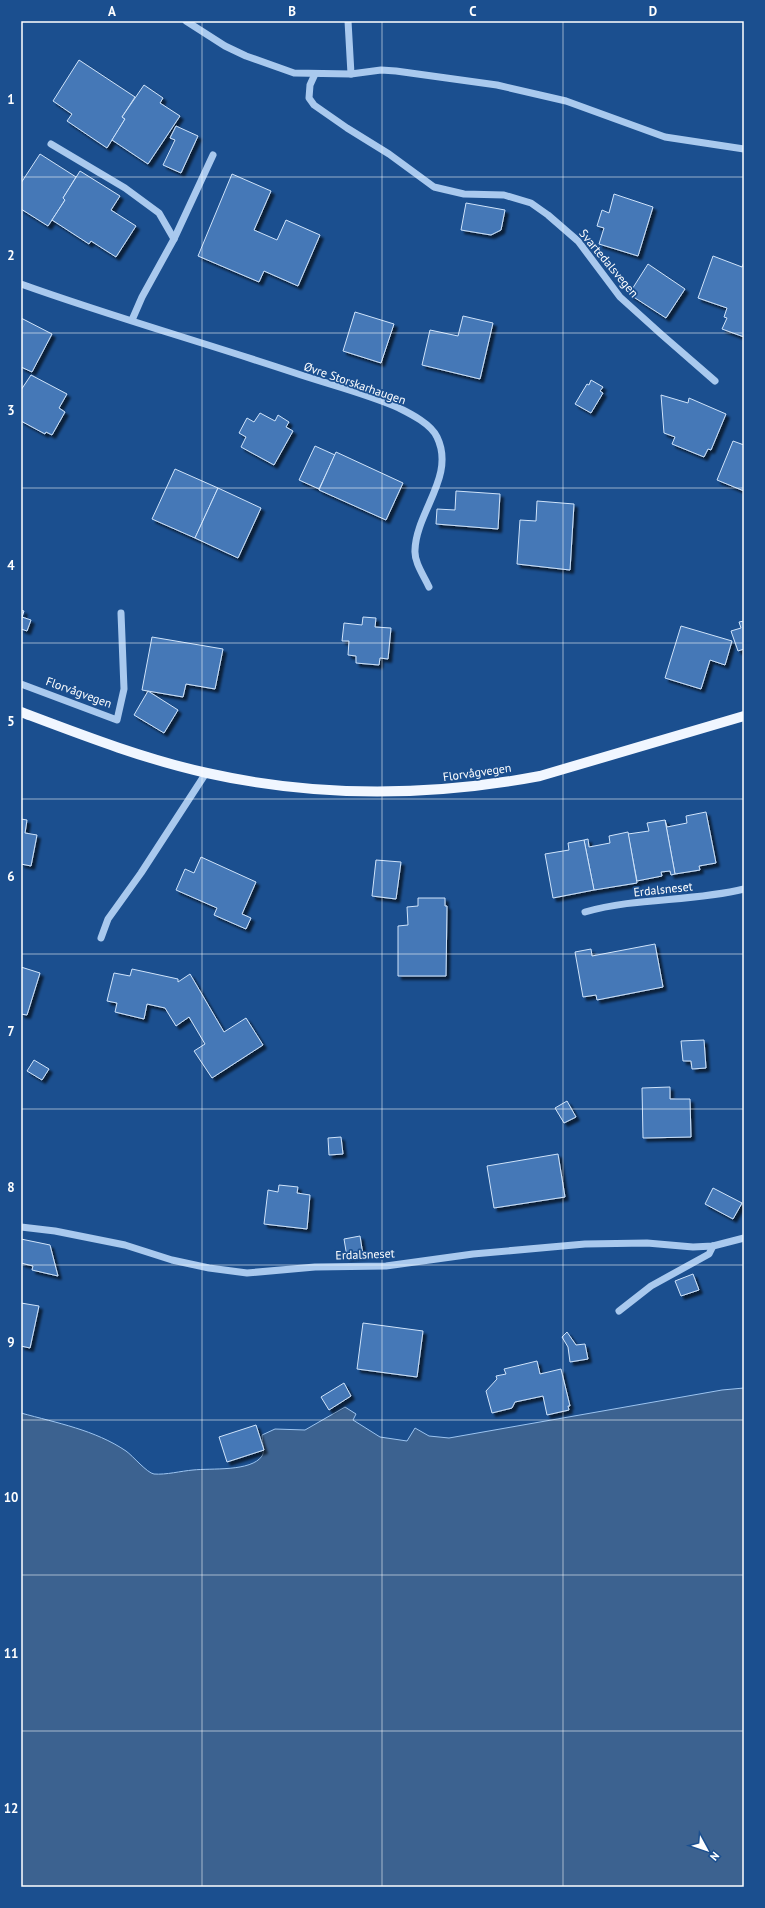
<svg xmlns="http://www.w3.org/2000/svg" width="765" height="1908" font-family="'PT Sans',sans-serif">
<defs>
<filter id="shadow"><feDropShadow dx="3.5" dy="3.5" stdDeviation="1" flood-color="#0009"/></filter>
</defs>
<rect width="100%" height="100%" fill="#1b4f8f"/>
<path fill="#3c6290" stroke="#9cc4f0" d="M744,1388v499h-723v-474c36,10 74,17 105,38 7,5 21,22 28,23 12,1 27,-3 39,-4 18,-2 58,2 69,-14 3,-5 0,-15 0,-21l13,-6 30,1 40,-23 11,7 -3,6 27,17 27,4 8,-13 14,8 20,2 273,-48z"/>
<g fill="#4478b7" stroke="#cfe3fa" filter="url(#shadow)">
<path d="M79,60l56,37 -13,20 3,2 -18,29 -40,-27 5,-7 -19,-13z"/>
<path d="M144,85l19,13 -3,5 20,13 -32,48 -36,-24 13,-21 -3,-2z"/>
<path d="M176,126l22,10 -17,37 -18,-8 12,-25 -5,-2z"/>
<path d="M40,154l36,23 -13,21 2,2 -17,26 -27,-17v-26z"/>
<path d="M80,171l40,25 -9,14 25,16 -20,31 -25,-16 -2,3 -37,-24 13,-20 -2,-2z"/>
<path d="M232,174l39,17 -17,39 23,10 9,-20 34,15 -22,51 -34,-15 -5,11 -61,-26z"/>
<path d="M614,194l39,13 -15,49 -39,-12 5,-16 -7,-2 5,-16 7,3z"/>
<path d="M466,203l39,7 -4,20 -10,5 -30,-5z"/>
<path d="M713,256l29,11 2,-5v75l-22,-8 5,-11 -3,-1 3,-9 -29,-10z"/>
<path d="M648,264l37,25 -19,29 -37,-24z"/>
<path d="M355,312l39,12 -13,39 -38,-12z"/>
<path d="M463,316l30,7 -13,56 -58,-14 8,-35 28,6z"/>
<path d="M21,318l31,16 -20,38 -11,-5z"/>
<path d="M31,375l36,19 -8,14 6,4 -13,23 -6,-3 -1,2 -24,-13v-31z"/>
<path d="M591,380l12,7 -3,4 3,2 -12,20 -16,-9 12,-20 2,1z"/>
<path d="M661,395l27,8 1,-5 37,16 -15,36 -3,-1 -4,8 -32,-13 3,-7 -11,-4z"/>
<path d="M260,413l15,8 3,-6 11,7 -3,5 7,4 -19,34 -33,-18 5,-10 -7,-4 8,-15 7,4z"/>
<path d="M733,441l11,4v46l-27,-11z"/>
<path d="M315,446l20,9 -16,34 -20,-9z"/>
<path d="M336,452l67,31 -17,37 -67,-30z"/>
<path d="M175,469l43,19 -23,50 -43,-19z"/>
<path d="M218,488l43,20 -23,50 -43,-20z"/>
<path d="M456,491l44,3 -2,35 -62,-5 1,-15 18,1z"/>
<path d="M537,501l37,3 -4,66 -53,-6 3,-44 16,1z"/>
<path d="M21,610l3,1 -2,6 9,3 -4,11 -6,-2z"/>
<path d="M363,617l13,1 -1,9 16,1 -3,31 -8,-1 -1,7 -23,-2v-7l-8,-1 1,-14h-7l2,-18 18,2z"/>
<path d="M744,621v28l-6,2 -7,-20 10,-3 -2,-6z"/>
<path d="M681,626l51,15 -7,24 -15,-5 -9,29 -36,-11z"/>
<path d="M152,637l71,12 -8,40 -29,-5 -3,13 -41,-7z"/>
<path d="M148,691l30,19 -14,23 -30,-18z"/>
<path d="M706,812l10,51 -17,3 1,4 -25,4 -10,-54 2,7 20,-4 -1,-7z"/>
<path d="M21,819l6,1 -2,13 12,2 -6,31 -10,-2z"/>
<path d="M665,820l10,54 -4,1 -1,-4 -9,1 1,4 -25,5 -9,-47 21,-3 -2,-8z"/>
<path d="M628,832l9,51 -43,7 -10,-50 4,-1 1,8 21,-4 -1,-7z"/>
<path d="M584,840l10,50 -41,8 -8,-44 24,-4 -1,-7z"/>
<path d="M201,857l55,25 -14,32 9,4 -5,11 -32,-14 3,-7 -41,-18 9,-21 9,4z"/>
<path d="M376,860l25,2 -5,37 -24,-3z"/>
<path d="M418,898h27v8h2l-1,70h-48v-50l10,-1 -1,-18 11,-1z"/>
<path d="M655,944l8,43 -66,13 -1,-5 -13,2 -8,-45 16,-3 1,7z"/>
<path d="M21,967l19,6 -13,42 -6,-1z"/>
<path d="M132,969l46,10v3l12,-8 34,58 22,-14 17,27 -51,33 -18,-27 11,-7 -16,-27 -13,9 -11,-18 -18,-4 -3,15 -29,-7 2,-9 -10,-2 7,-28 16,3z"/>
<path d="M704,1040l2,28 -14,1 -1,-8h-8l-2,-20z"/>
<path d="M34,1060l15,9 -7,11 -15,-9z"/>
<path d="M670,1087v12h20l1,38 -48,1 -1,-50z"/>
<path d="M567,1101l9,16 -12,6 -9,-15z"/>
<path d="M341,1137l2,17 -14,1 -1,-17z"/>
<path d="M558,1154l7,43 -71,11 -7,-42z"/>
<path d="M279,1185l19,2 -1,6 13,2 -3,34 -43,-5 4,-34 10,2z"/>
<path d="M713,1188l29,15 -9,16 -28,-15z"/>
<path d="M360,1236l3,19 -16,2 -3,-18z"/>
<path d="M21,1239l29,6 8,31 -26,-6 1,-4 -12,-3z"/>
<path d="M693,1274l6,16 -18,6 -6,-15z"/>
<path d="M21,1303l18,3 -9,42 -9,-2z"/>
<path d="M363,1323l60,8 -6,46 -60,-8z"/>
<path d="M567,1332l9,13 9,-1 3,15 -18,3 -2,-15 -6,-10z"/>
<path d="M537,1361l3,13 21,-5 9,37h-2l1,4 -22,5 -4,-19 -28,6 -3,6 -20,5 -6,-22 11,-12 -1,-3 10,-2 -2,-5z"/>
<path d="M344,1383l7,13 -22,14 -8,-13z"/>
<path d="M256,1425l8,25 -37,12 -8,-25z"/>
</g>
<g fill="none" stroke-linecap="round" stroke-linejoin="round">
<g stroke="#a9c9ee" stroke-width="7">
<path d="M186,21l39,25 21,10 48,17 57,1 30,-4 15,1 101,14 69,16 99,36 79,12"/>
<path d="M348,21l3,53"/>
<path d="M315,74l-5,11 -1,13 5,7 33,23 42,26 45,33 30,7 40,1 27,8 17,12 30,26 42,56 41,37 54,47"/>
<path d="M51,144l74,44 34,25 15,26"/>
<path d="M21,284c89,32 181,58 271,88 35,12 73,21 107,36 12,6 32,16 38,29 19,39 -21,75 -22,113 -1,12 9,26 14,37"/>
<path d="M132,320l10,-23 32,-58 39,-84"/>
<path d="M21,684l96,36 7,-31 -3,-76"/>
<path d="M585,912c52,-15 107,-10 159,-23"/>
<path d="M101,938l7,-19 33,-46 65,-100"/>
<path d="M21,1227l34,4 70,14 47,15 37,8 38,5 68,-6 71,-1 87,-12 112,-10 62,-1 46,4 20,-1 31,-8"/>
<path d="M619,1311l32,-25 58,-32 4,-8"/>
</g>
<path stroke="#f0f6ff" stroke-width="10" d="M21,712c61,23 123,47 186,61 112,25 221,24 333,3l204,-60"/>
</g>
<path fill="none" stroke="#fff" stroke-width="1" stroke-opacity="0.55" d="M202,21v1866M382,21v1866M563,21v1866M21,177h723M21,333h723M21,488h723M21,643h723M21,799h723M21,954h723M21,1109h723M21,1265h723M21,1420h723M21,1575h723M21,1731h723"/>
<g text-anchor="middle" dominant-baseline="central" stroke-width="3.5" stroke-linejoin="round" paint-order="stroke">
<g font-size="12" fill="#fff" stroke="#1b4f8f">
<text transform="translate(609 263) rotate(50)">Svartedalsvegen</text>
<text transform="translate(355 383) rotate(19)">Øvre Storskarhaugen</text>
<text transform="translate(79 692) rotate(20)">Florvågvegen</text>
<text transform="translate(477 772) rotate(-8)">Florvågvegen</text>
<text transform="translate(663 889) rotate(-6)">Erdalsneset</text>
<text transform="translate(365 1254) rotate(-2)">Erdalsneset</text>
</g>
</g>
<rect width="765" height="1908" fill="none" stroke="#1b4f8f" stroke-width="44"/>
<g transform="translate(707 1850) rotate(130)" stroke="#1b4f8f" stroke-width="3" paint-order="stroke">
<path d="M0-3L7 15L0 10L-7 15Z" fill="#ffffff"/>
<text y="-6" font-size="11" font-weight="bold" text-anchor="middle" fill="#ffffff">N</text>
</g>
<rect x="22" y="22" width="721" height="1864" fill="none" stroke="#fff" stroke-width="1.5"/>
<g font-size="13" text-anchor="middle" font-weight="bold" fill="#fff">
<text x="112" y="16">A</text>
<text x="292" y="16">B</text>
<text x="473" y="16">C</text>
<text x="653" y="16">D</text>
<text x="11" y="104">1</text>
<text x="11" y="260">2</text>
<text x="11" y="415">3</text>
<text x="11" y="570">4</text>
<text x="11" y="726">5</text>
<text x="11" y="881">6</text>
<text x="11" y="1036">7</text>
<text x="11" y="1192">8</text>
<text x="11" y="1347">9</text>
<text x="11" y="1502">10</text>
<text x="11" y="1658">11</text>
<text x="11" y="1813">12</text>
</g>
</svg>
